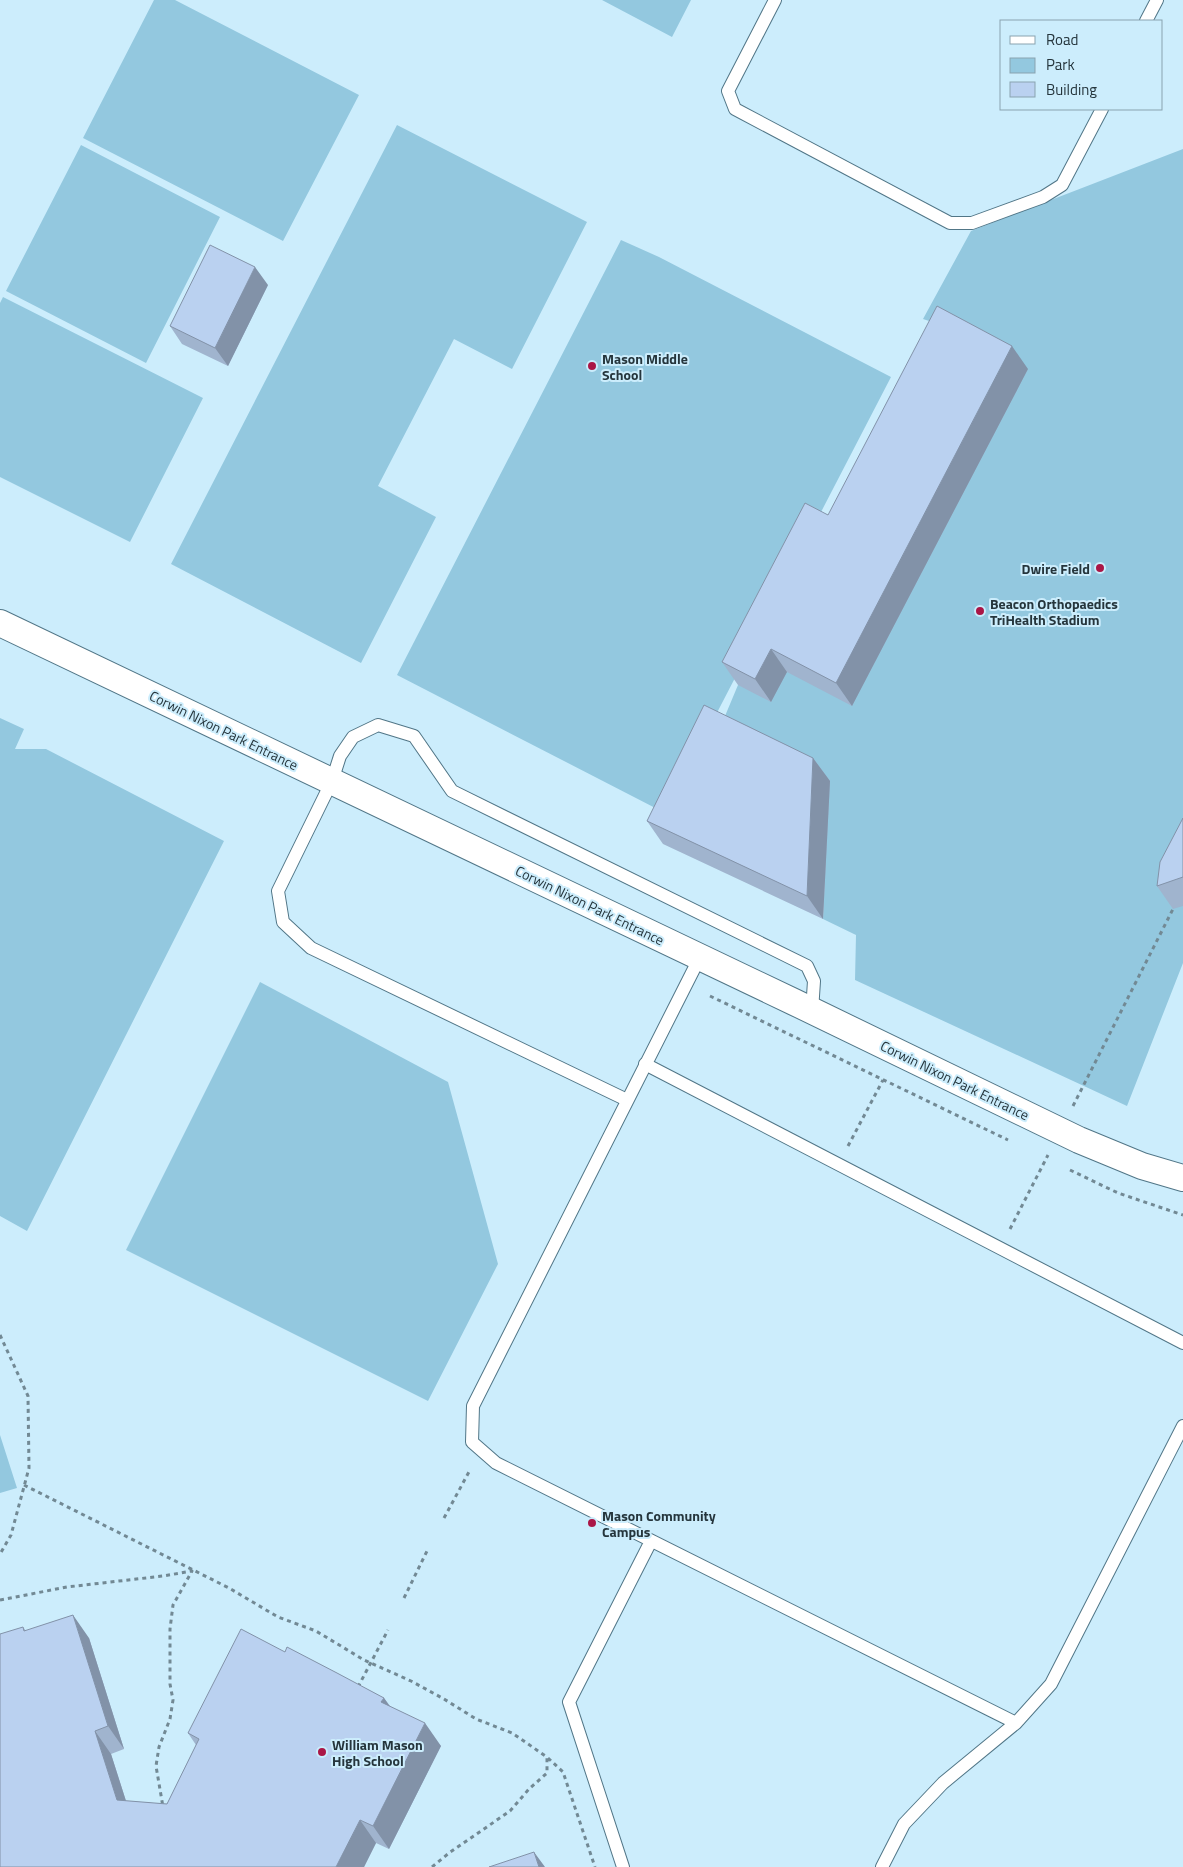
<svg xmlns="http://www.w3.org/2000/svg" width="1183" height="1867" viewBox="0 0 1183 1867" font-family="'Titillium Web',sans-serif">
	<rect width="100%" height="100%" fill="#ccedfc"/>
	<path fill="#93c8df" d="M154,0h21l184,95 -76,146 -200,-103z
		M602,0h89l-19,37z
		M397,125l190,97 -75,147 -58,-30 -76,147 58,31 -75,146 -190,-99z
		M81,145l139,72 -74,146 -140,-72z
		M1183,149v814l-56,143 -272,-126 1,-45 -33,-16 6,-138 -109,-53 18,-43 215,-356 -30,-10 48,-88z
		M621,240l38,17 232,120 -226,436 -268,-138z
		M3,297l200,101 -73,144 -130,-65v-174z
		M0,718l24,11 -9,20h31l178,92 -197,390 -27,-15z
		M260,982l188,100 50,182 -70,137 -302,-151z
		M0,1435l17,53 -17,5z"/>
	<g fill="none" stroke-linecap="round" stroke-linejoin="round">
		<defs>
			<path id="lane" d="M775,0l-47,91 7,18 215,114h22l71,-26 19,-12 40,-76
				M1146,21l11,-21
				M700,957l-227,449 -1,36 24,21 520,260
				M645,1064l538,279
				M627,1100l-316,-152 -28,-26 -5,-31 54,-110 8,-25 13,-19 25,-12 36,11 38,55 355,175 7,15 -2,30
				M623,1867l-54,-165 82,-161
				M882,1867l22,-43 39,-41 73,-60 35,-39 132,-258"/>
			<path id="street" d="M0,623l794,379 285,138 63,26 41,12"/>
		</defs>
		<use href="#lane" stroke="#517687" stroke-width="14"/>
		<use href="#street" stroke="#517687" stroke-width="28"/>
		<path stroke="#728994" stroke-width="3" stroke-dasharray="4 4" stroke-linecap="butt" d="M710,996l298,144
			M1073,1106l100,-197
			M848,1146l35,-66
			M1070,1170l48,23 65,22
			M1010,1229l38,-74
			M0,1335l28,61 1,72 -18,67 -11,19
			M24,1485l205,103 49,29 38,14 48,29 47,21 33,18 32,20 36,14 35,24v16l-18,16 -19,22 -61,42 -17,14
			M444,1518l26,-48
			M404,1598l23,-47
			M0,1600l67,-13 96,-11 29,-5 -19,34 -3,24v55l3,16 -3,19 -11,28 -3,19 7,41
			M358,1687l30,-57
			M548,1758l15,14 32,95"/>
		<use href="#lane" stroke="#fff" stroke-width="12"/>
		<use href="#street" stroke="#fff" stroke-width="26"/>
	</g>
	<path fill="#a0b4ce" d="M268,285l-40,81 -46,-22 -12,-18z
		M1028,369l-176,337 -65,-34 -16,30 -33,-17 -16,-23 106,-147z
		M813,758l17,23 -7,138 -160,-75 -16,-23z
		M1183,818v88l-10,3 -16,-23z
		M23,1627l3,4 63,7 35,111 -13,5 15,47 41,3 29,-59 -8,-12 97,-81 99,46 6,8 51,40 -52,103 -13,-6 -12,24h-364z"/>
	<path fill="#8292a8" d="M255,267l13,18 -40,81 -13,-18z
		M1012,346l16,23 -176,337 -16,-23z
		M771,649l16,23 -16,30 -16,-23z
		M813,758l17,23 -7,138 -16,-23z
		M73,1615l16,23 35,111 -16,-23z
		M384,1698l16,23 -19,-19z
		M425,1723l16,23 -52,103 -16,-23z
		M95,1731l16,23 22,69 -16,-23z
		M360,1820l16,23 -12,24h-28z
		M534,1852l11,15h-6z"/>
	<path fill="#bad1f0" stroke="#8292a8" d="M210,245l45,22 -40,81 -45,-22z
		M937,306l75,40 -176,337 -65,-34 -16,30 -33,-17 83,-159 23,12z
		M704,705l109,53 -6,138 -160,-75z
		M1183,818v59l-26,9 3,-24z
		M73,1615l35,111 -13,5 22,69 50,4 32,-65 -11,-6 53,-104 44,23 2,-5 50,26 47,25 -3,4 44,21 -52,103 -13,-6 -24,47h-336v-233l23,-7 1,4z
		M534,1852l5,15h-50z"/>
	<g fill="#aa1646" stroke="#ccedfc" stroke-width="2">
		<circle cx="592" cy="366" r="5"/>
		<circle cx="1100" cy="568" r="5"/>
		<circle cx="980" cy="611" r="5"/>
		<circle cx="592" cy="1523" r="5"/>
		<circle cx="322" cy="1752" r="5"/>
	</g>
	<g text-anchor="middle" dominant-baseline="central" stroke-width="4" stroke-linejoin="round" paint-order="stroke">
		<g font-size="14" font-weight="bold" fill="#25353c" stroke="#ccedfc" text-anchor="start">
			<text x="602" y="358">Mason Middle<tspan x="602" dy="16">School</tspan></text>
			<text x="1090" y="568" text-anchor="end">Dwire Field</text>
			<text x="990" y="603">Beacon Orthopaedics<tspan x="990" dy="16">TriHealth Stadium</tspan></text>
			<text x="602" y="1515">Mason Community<tspan x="602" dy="16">Campus</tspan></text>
			<text x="332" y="1744">William Mason<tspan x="332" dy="16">High School</tspan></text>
		</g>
		<g font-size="14" fill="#25353c" stroke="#ccedfc">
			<text transform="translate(224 730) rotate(26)">Corwin Nixon Park Entrance</text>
			<text transform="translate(590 905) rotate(26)">Corwin Nixon Park Entrance</text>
			<text transform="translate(955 1080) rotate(26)">Corwin Nixon Park Entrance</text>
		</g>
	</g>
	<rect x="1000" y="20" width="162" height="90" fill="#ccedfc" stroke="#89a3af"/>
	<rect x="1010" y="36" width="25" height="8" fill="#ffffff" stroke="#89a3af"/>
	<text x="1046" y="45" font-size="15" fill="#25353c">Road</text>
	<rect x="1010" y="58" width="25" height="15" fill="#93c8df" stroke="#89a3af"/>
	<text x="1046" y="70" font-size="15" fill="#25353c">Park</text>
	<rect x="1010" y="82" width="25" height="15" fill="#bad1f0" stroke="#89a3af"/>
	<text x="1046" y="95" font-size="15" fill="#25353c">Building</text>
</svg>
